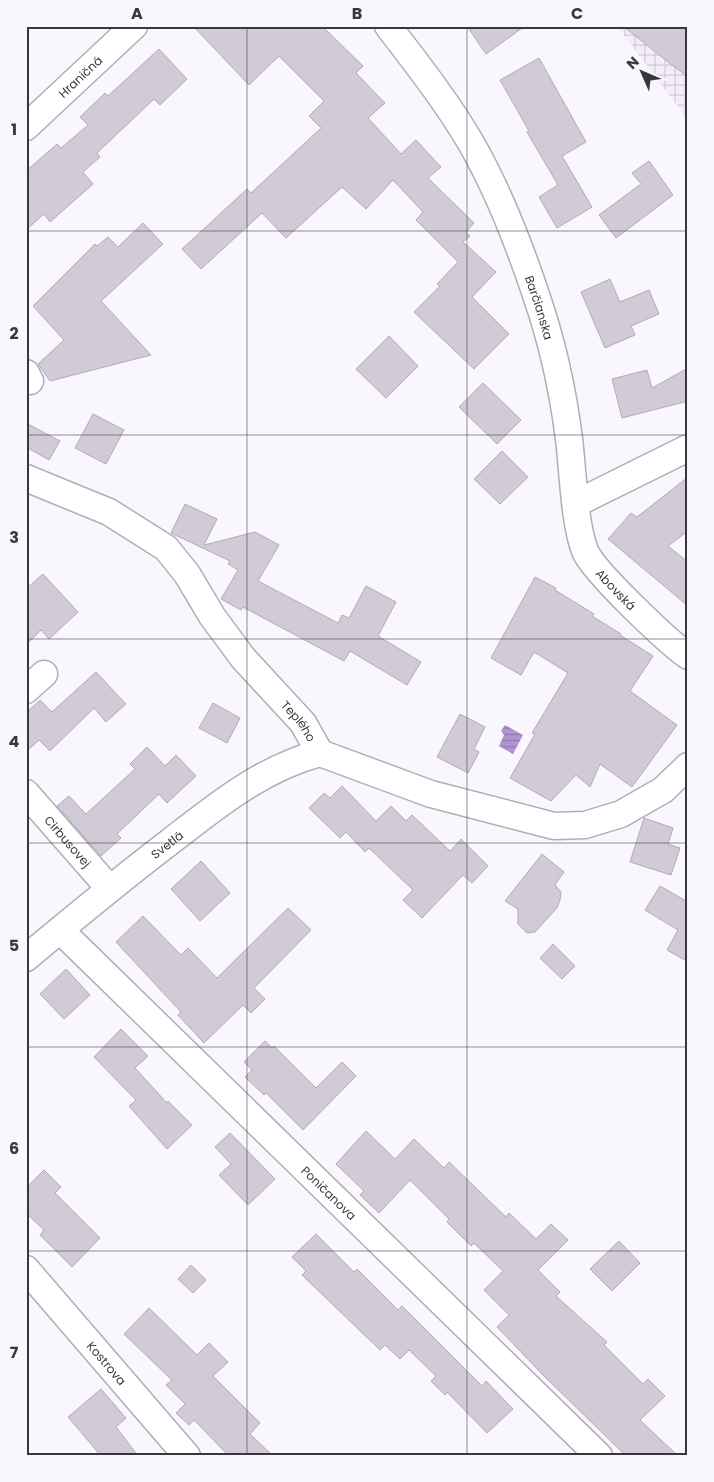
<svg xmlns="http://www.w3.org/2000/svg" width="714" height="1482" viewBox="0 0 714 1482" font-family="Poppins,sans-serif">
	<defs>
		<pattern id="industrial-grid" width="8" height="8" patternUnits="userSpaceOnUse" patternTransform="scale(1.25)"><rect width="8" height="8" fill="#f3ecfc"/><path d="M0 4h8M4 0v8" fill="none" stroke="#d1cbd9"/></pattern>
		<pattern id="water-rules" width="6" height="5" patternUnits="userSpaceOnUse" patternTransform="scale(1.25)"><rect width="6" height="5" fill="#b094cf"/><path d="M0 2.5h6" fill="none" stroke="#907aa9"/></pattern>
	</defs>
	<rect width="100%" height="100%" fill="#faf6fe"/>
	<path fill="url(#industrial-grid)" d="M617,26h71v94z"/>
	<path fill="url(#water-rules)" d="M505,725l18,10 -10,19 -14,-8 5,-11 -3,-4z"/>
	<path fill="#d0cbd7" stroke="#b1abb8" d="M193,26h129l41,40 -7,7 29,30 -17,15 33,36 15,-14 25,27 -13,11 46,45 -8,9 4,4 -7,6 33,30 -24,25 37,37 -35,35 -60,-57 26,-26 -3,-2 21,-22 -42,-42 7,-8 -30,-32 -27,29 -24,-22 -56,51 -24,-25 -61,56 -19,-20 65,-60 4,4 70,-65 -12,-12 15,-15 -45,-45 -30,29z
		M467,26h58l-39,28z
		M623,26h65v51l-20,-15z
		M159,49l28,30 -27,26 -6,-6 -57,54 3,4 -17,15 10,12 -43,38 -6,-8 -18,16v-59l31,-27 4,4 27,-23 -8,-8 25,-24 3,3z
		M539,58l47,84 -24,14 30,51 -35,21 -18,-31 19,-12 -31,-53 2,-1 -29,-51z
		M649,161l24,34 -57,43 -17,-23 42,-31 -9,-11z
		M143,223l20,21 -62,57 50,54 -101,26 -12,-17 26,-24 -31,-34 62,-62 2,2 11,-9 10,10z
		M610,279l10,23 29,-12 10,24 -28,12 4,9 -30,13 -24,-56z
		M389,336l29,30 -32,32 -30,-29z
		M688,368v33l-66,17 -10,-39 35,-9 5,18z
		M483,383l38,37 -24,24 -38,-37z
		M93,414l31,16 -18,34 -31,-16z
		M26,423l34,18 -11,19 -23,-13z
		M502,451l26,26 -28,27 -26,-25z
		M688,477v54l-20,15 20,16v44l-80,-67 23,-26 6,4z
		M185,504l32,15 -13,26 51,-13 24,13 -21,36 80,42 4,-8 7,3 17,-32 30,16 -18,34 43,26 -14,23 -57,-34 -6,10 -101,-54 -2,3 -20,-11 17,-29 -10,-6 2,-3 -59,-28z
		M43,574l35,38 -29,27 -8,-9 -15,15v-56z
		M535,577l21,11 -1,2 39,24 -2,2 29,18 -1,1 33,21 -23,35 47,34 -45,62 -32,-23 -10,23 -14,-12 -25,26 -41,-23 25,-44 -3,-1 36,-60 -34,-21 -13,23 -30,-17z
		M96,672l30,32 -20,18 -12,-14 -44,43 -11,-11 -13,12v-39l14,-13 12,12z
		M213,703l27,15 -13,25 -28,-15z
		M460,714l25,13 -11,22 5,3 -11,21 -31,-16z
		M147,747l18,19 11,-11 20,21 -29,27 -8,-9 -42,40 4,4 -20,18 -44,-50 12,-10 17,18 49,-45 -5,-5z
		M342,786l34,35 15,-15 15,15 6,-6 38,36 11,-12 27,27 -16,17 -9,-8 -41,43 -19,-18 10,-10 -44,-42 -4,4 -19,-20 -6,6 -31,-30 15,-15 6,5z
		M644,818l29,10 -5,16 12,4 -9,27 -41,-13z
		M542,854l22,18 -9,13 6,7 -1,8 -3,8 -22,24 -8,1 -9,-9v-15l-13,-8z
		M201,861l29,32 -30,28 -29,-32z
		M660,886l28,16v60l-21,-12 11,-20 -33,-20z
		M288,908l23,22 -57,58 11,11 -14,14 -8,-8 -39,38 -26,-28 3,-3 -65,-70 27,-26 38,39 7,-7 29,30z
		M553,944l22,22 -13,13 -22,-21z
		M66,969l24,26 -26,24 -24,-25z
		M121,1029l27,27 -13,12 32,35 1,-2 24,24 -25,24 -38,-43 7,-6 -42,-43z
		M265,1041l7,7 2,-2 42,42 26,-26 14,14 -53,54 -37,-37 -2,2 -19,-18 7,-7 -8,-8z
		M366,1131l29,28 19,-20 30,29 5,-6 57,55 3,-4 27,26 15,-15 17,16 -30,30 22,22 -4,4 51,46 -3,3 39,39 5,-5 17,17 -25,24 38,36h-52l-83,-81 -46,-48 12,-12 -25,-25 19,-19 -29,-28 -3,3 -24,-24 2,-3 -39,-39 -31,33 -19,-18 4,-4 -28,-27z
		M230,1133l45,46 -27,26 -29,-30 12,-11 -16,-17z
		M44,1170l17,17 -6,6 45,45 -28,29 -32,-32 4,-5 -18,-17v-25z
		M316,1234l38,38 3,-3 41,41 4,-4 80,80 4,-5 27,28 -26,24 -40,-41 -2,3 -14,-14 5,-5 -27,-26 -9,9 -15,-14 -5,5 -78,-75 4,-4 -14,-14z
		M619,1241l21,22 -28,28 -22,-22z
		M191,1265l15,15 -13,13 -15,-14z
		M149,1308l48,47 12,-12 19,19 -15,14 47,47 -10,11 23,22h-44l-35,-36 -5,5 -13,-12 9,-9 -19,-19 6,-5 -48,-46z
		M101,1389l25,29 -10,9 22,29h-37l-33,-39z"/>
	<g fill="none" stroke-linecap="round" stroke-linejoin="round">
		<defs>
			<g id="minor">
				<path id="s1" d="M388,26c29,38 59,76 83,117 27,47 48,101 65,152 16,46 27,96 33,144 4,32 5,83 16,112 9,21 82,90 103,105"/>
				<path id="s2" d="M26,127l108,-101"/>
				<path d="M26,373l4,8"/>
				<path id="s3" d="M26,478l83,34 57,36 21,26 25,42 31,42 60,65 17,30 111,41 123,32 31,-1 36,-11 42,-24 25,-24"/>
				<path d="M577,503l111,-55"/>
				<path d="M26,690l18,-16"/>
				<path id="s4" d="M26,793l83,95"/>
				<path id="s5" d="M60,930l539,526"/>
				<path id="s6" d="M26,958c48,-40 95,-79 145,-117 46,-36 92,-73 149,-88"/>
				<path id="s7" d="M26,1269l161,187"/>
			</g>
		</defs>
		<use href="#minor" stroke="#b2acb8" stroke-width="29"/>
		<use href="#minor" stroke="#fff" stroke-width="26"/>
	</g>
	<path fill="none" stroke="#39373c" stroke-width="1" stroke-opacity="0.55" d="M247,26v1430M467,26v1430M26,231h662M26,435h662M26,639h662M26,843h662M26,1047h662M26,1251h662"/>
	<g text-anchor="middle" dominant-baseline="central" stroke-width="4.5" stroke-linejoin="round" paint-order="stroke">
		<g font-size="12" fill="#39373c" stroke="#faf6fe">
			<text stroke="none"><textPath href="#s2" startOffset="74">Hraničná</textPath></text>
			<text stroke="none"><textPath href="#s1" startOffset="322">Barčianska</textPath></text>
			<text stroke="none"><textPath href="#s1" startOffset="620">Abovská</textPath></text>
			<text stroke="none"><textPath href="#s3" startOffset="376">Teplého</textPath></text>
			<text stroke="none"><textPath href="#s4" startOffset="64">Cirbusovej</textPath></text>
			<text stroke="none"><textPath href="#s6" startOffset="181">Svetlá</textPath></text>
			<text stroke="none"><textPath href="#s5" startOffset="376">Poničanova</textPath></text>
			<text stroke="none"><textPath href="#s7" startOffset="124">Kostrova</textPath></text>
		</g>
	</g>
	<rect width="714" height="1482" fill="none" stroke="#faf6fe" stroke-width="55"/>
	<g transform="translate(642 72) rotate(315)" stroke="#faf6fe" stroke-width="4" paint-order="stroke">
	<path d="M0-4L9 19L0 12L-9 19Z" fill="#39373c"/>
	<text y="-8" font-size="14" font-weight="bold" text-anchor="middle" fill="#39373c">N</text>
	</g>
	<rect x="28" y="28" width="658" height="1426" fill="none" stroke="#39373c" stroke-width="2"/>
	<g font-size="16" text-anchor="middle" font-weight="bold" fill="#39373c">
		<text x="137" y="19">A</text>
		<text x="357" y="19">B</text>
		<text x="577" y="19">C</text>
		<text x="14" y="135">1</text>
		<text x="14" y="339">2</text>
		<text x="14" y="543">3</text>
		<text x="14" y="747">4</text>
		<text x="14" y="951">5</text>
		<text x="14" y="1154">6</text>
		<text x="14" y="1358">7</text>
	</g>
</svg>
